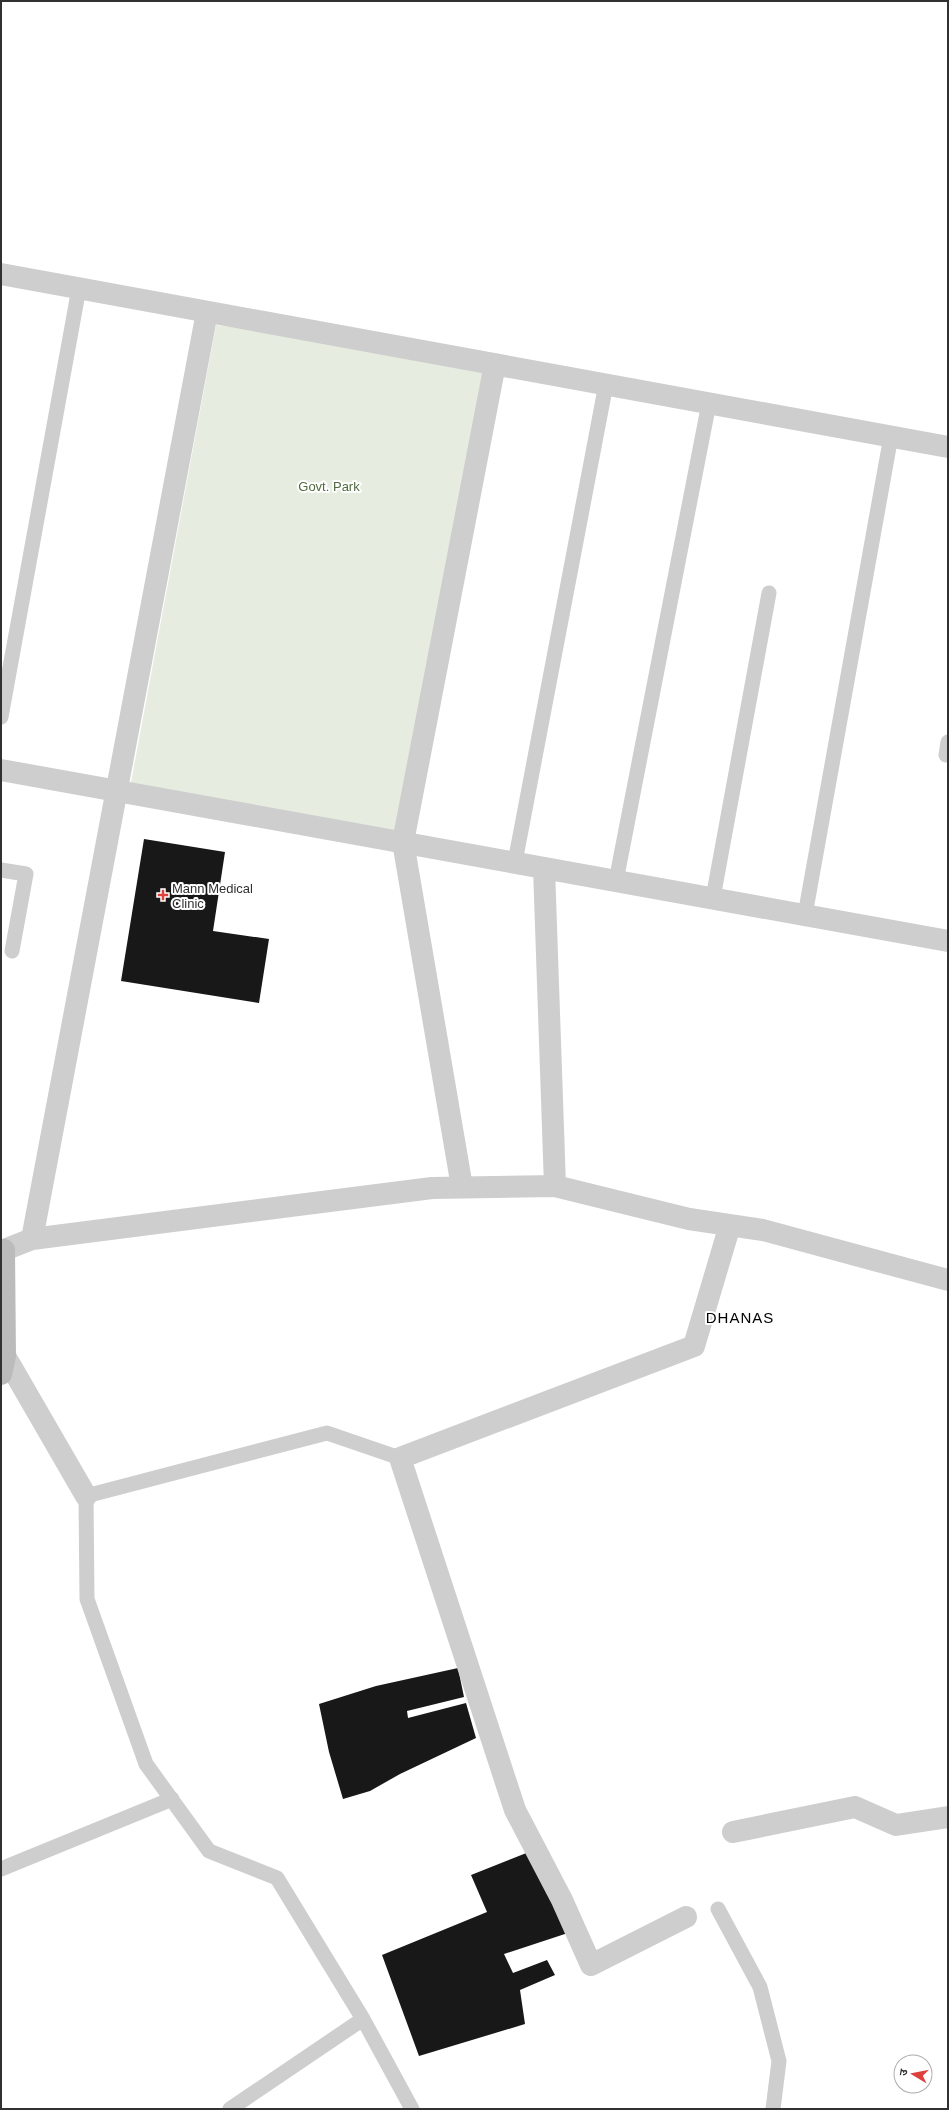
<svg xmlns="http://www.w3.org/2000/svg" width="949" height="2110" viewBox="0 0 949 2110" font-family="Arial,'Noto Sans Devanagari',sans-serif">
	<rect width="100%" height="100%" fill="#fff"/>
	<path fill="#e6ede0" d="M216,325l279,39 -92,478 -274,-49z"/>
	<path fill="#181818" d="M144,839l81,13 -12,79 56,8 -10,64 -138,-22z
		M458,1668l6,29 -57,14 1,7 58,-15 10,35 -76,36 -30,17 -27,8 -14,-47 -10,-48 57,-18z
		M534,1850l40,81 -70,23 9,19 34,-13 8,15 -35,15 5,34 -106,32 -37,-101 105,-43 -16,-37z"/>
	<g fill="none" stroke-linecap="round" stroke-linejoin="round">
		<path stroke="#cecece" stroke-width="15" d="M1,717l78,-429
			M946,755l2,-13
			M515,862l91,-478
			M1,870l25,4 -14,77
			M616,881l93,-478
			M713,898l56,-305
			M805,915l86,-479
			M400,1458l-73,-25 -241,63 1,103 59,165 63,87 68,27 86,141 49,90
			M1,1869l171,-70
			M718,1909l42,78 19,74 -6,48
			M230,2109l133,-90"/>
		<path stroke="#cecece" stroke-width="22" d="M1,274l947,173
			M1,770l947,171
			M544,868l11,318
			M462,1187l-59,-345 92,-478
			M32,1239l175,-927
			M4,1250l28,-11 400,-51 123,-2 134,33 74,11 185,50
			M5,1356l81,140
			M733,1832l122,-25 41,18 52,-8
			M686,1917l-95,48 -29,-65 -47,-90 -115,-352 294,-112 36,-121"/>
		<path stroke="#bbb" stroke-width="22" d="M1,1374l4,-18 -1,-106"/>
	</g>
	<path fill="#de403d" stroke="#fff" stroke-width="1.5" d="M161 889h4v4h4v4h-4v4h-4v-4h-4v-4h4z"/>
	<g text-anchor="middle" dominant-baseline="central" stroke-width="4" stroke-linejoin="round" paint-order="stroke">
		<g font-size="13" fill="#506b3f" stroke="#fff">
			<text x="329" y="486">Govt. Park</text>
		</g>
		<g font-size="13" fill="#313131" stroke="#fff" text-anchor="start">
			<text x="172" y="888">Mann Medical<tspan x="172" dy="15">Clinic</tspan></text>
		</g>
		<g font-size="15" letter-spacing="1" fill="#000" stroke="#fff">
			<text x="740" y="1317">DHANAS</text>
		</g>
	</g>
	<rect width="949" height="2110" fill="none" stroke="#313131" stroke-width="4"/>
	<g transform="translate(913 2074) rotate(280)"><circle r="19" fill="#ffffff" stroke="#adadad"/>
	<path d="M0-3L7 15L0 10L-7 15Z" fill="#de403d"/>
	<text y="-6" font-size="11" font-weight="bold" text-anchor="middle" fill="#313131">उ</text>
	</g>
</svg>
